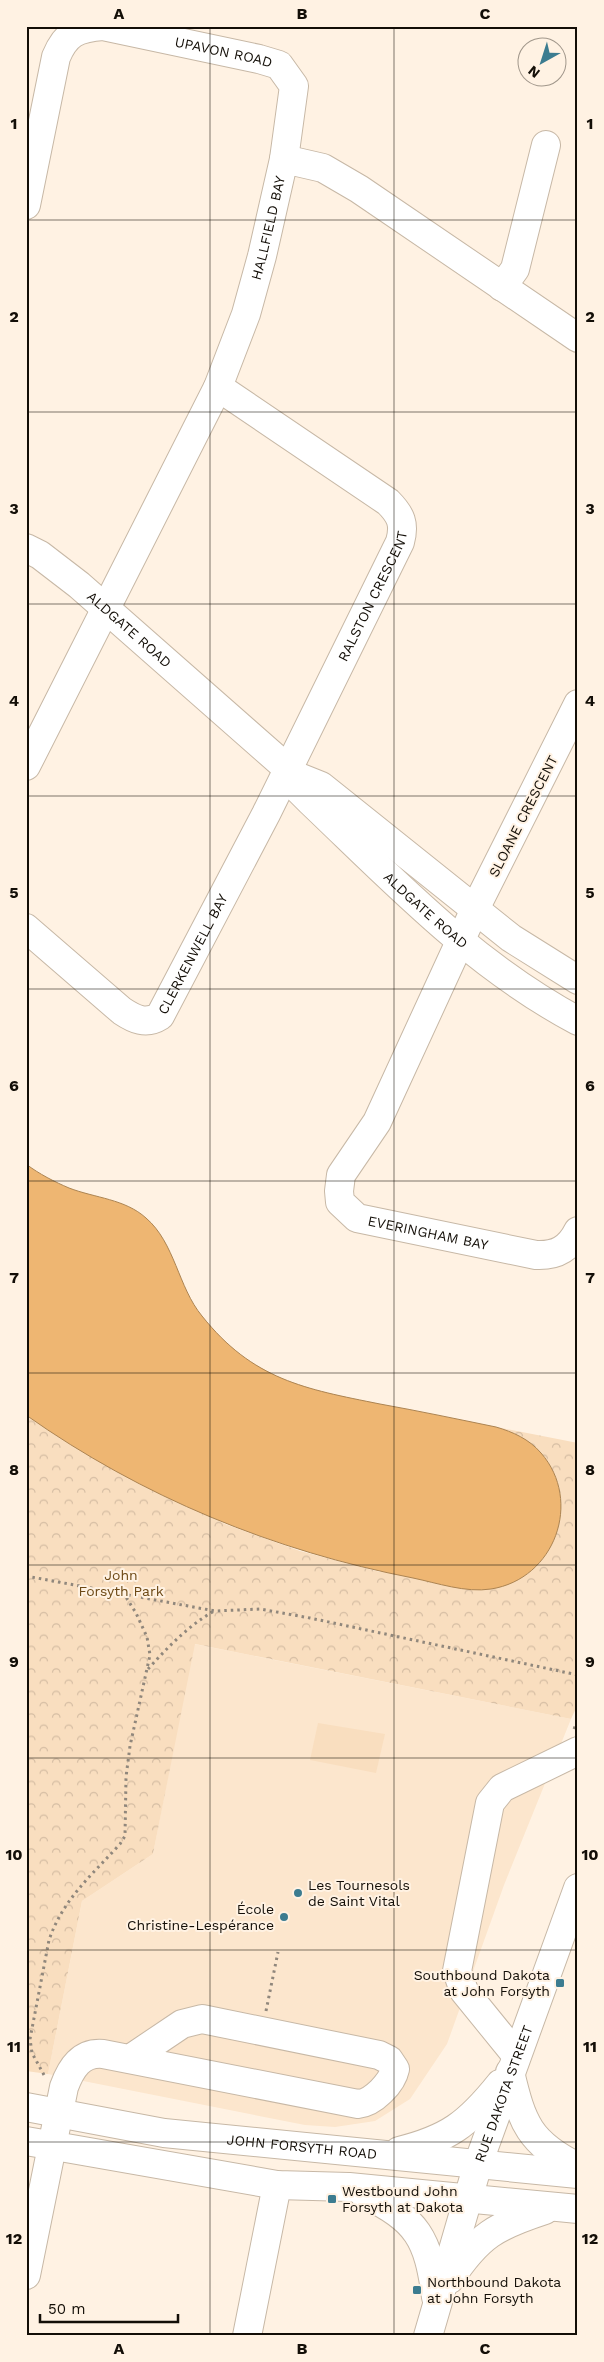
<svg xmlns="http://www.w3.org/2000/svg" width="604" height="2362" viewBox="0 0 604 2362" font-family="'Work Sans',sans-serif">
	<defs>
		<pattern id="park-crowns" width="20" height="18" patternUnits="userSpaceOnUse" patternTransform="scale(1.25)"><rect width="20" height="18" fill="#f9debf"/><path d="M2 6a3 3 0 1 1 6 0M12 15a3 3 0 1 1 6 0" fill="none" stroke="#d5bda3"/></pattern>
	</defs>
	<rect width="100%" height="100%" fill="#fff2e3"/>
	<path fill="#fce6cd" d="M194,1644l377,75 -67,166 -57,159 -37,55 -35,22 -40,6 -30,-2 -257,-51 34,-173 71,-47z"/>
	<path fill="#f9debf" d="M318,1723l67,11 -9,39 -66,-13z"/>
	<path fill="url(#park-crowns)" d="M26,1415l28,19 171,90 75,27 80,21 175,-97c-16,-26 -29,-39 -59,-48l82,16v261l-7,15 -376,-75 -42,210 -71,47 -34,173 -22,-3z"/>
	<path fill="#eeb672" stroke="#ac8452" d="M26,1164c13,10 29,18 43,24 26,10 56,11 77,30 29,25 32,69 56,98 51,64 103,73 178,88 39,7 77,15 116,23 17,5 33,12 45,26 42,48 14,126 -50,136 -25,4 -54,-6 -78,-11 -139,-27 -271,-81 -387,-163z"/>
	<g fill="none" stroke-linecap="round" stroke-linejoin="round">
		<defs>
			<g id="minor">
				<path id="s1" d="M26,205l30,-148c10,-24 21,-29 47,-31l156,33 20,6 15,21 -10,73"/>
				<path d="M502,287l13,-18 31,-124"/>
				<path id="s2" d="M26,548l14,7 39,30 217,191 25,10 190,152 67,42"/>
				<path id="s3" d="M578,704l-103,205 -98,213 -36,53 -2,16 1,11 17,16 179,37c20,1 33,-6 42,-24"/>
				<path id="s4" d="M26,766l192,-379 28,-73 16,-58 22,-97 39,9 36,21 219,149"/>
				<path id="s5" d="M296,776l3,14 11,11c85,81 163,164 268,220"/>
				<path id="s6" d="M26,928l96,83c12,8 24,14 38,5l106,-202 134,-272c5,-18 1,-27 -12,-40l-170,-115"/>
				<path d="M516,2055l-52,-64 -7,-20 33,-168 12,-15 76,-37"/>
				<path d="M510,2072c12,51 19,71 68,95"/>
				<path id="s7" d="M26,2107l138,26 414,41"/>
				<path d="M26,2141l251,44 72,2 229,22"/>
				<path d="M399,2151c49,-12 69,-27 101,-67"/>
				<path d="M364,2194c54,26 64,44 72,103"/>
				<path d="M26,2275l38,-188c7,-19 17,-35 39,-33l255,50c15,-1 34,-21 37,-35l-6,-9 -10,-5 -177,-36 -20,5 -52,35"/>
				<path d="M450,2279c29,-44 46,-53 95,-69"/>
				<path d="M247,2336l30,-151"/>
				<path id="s8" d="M428,2336l50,-172 100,-276"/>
			</g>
		</defs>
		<use href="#minor" stroke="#c7b8a6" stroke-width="30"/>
		<path stroke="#90877c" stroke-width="3" stroke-dasharray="2.5 4" stroke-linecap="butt" d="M26,1576l189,35 45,-2 50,9 268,57
			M148,1669c20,-22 40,-43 66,-58
			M574,1729l4,-9
			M266,2011l12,-59
			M44,2075l-12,-22 -2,-14 19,-99c14,-41 43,-65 71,-96l5,-8 1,-59 4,-31 20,-91 -3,-18 -11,-24 -12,-19"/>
		<use href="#minor" stroke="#fff" stroke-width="28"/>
	</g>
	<path fill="none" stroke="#130e07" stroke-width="1" stroke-opacity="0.55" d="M210,26v2310M394,26v2310M26,220h552M26,412h552M26,604h552M26,796h552M26,989h552M26,1181h552M26,1373h552M26,1565h552M26,1758h552M26,1950h552M26,2142h552"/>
	<g fill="#3c7c90" stroke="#fff2e3" stroke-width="2">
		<circle cx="298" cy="1893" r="5"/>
		<circle cx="284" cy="1917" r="5"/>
		<rect x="555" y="1978" width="10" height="10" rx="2.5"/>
		<rect x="327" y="2194" width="10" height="10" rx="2.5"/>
		<rect x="412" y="2285" width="10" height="10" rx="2.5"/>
	</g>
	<g text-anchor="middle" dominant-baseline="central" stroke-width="4" stroke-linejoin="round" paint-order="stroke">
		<g font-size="14" fill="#130e07" stroke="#fff2e3">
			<text stroke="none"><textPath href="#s1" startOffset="335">UPAVON ROAD</textPath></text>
			<text stroke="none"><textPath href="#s4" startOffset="592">HALLFIELD BAY</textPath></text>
			<text stroke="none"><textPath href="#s6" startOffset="639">RALSTON CRESCENT</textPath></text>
			<text stroke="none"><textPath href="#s2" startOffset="132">ALDGATE ROAD</textPath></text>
			<text transform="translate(523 816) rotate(-63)">SLOANE CRESCENT</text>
			<text stroke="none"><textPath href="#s5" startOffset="189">ALDGATE ROAD</textPath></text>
			<text stroke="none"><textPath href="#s6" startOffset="238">CLERKENWELL BAY</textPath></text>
			<text stroke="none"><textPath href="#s3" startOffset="651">EVERINGHAM BAY</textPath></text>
			<text stroke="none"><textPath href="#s8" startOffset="254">RUE DAKOTA STREET</textPath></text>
			<text stroke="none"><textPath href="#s7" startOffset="279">JOHN FORSYTH ROAD</textPath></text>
		</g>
		<g font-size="14" fill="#6d4915" stroke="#fff2e3">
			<text x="121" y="1575">John<tspan x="121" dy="16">Forsyth Park</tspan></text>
		</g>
		<g font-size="14" fill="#130e07" stroke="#fff2e3" text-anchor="start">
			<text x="308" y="1885">Les Tournesols<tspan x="308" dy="16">de Saint Vital</tspan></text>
			<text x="274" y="1909" text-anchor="end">École<tspan x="274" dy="16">Christine-Lespérance</tspan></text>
			<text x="550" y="1975" text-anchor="end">Southbound Dakota<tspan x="550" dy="16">at John Forsyth</tspan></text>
			<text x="342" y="2191">Westbound John<tspan x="342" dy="16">Forsyth at Dakota</tspan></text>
			<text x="427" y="2282">Northbound Dakota<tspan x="427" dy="16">at John Forsyth</tspan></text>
		</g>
	</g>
	<rect width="604" height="2362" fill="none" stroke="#fff2e3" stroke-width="55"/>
	<g transform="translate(542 62) rotate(219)"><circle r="24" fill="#fff2e3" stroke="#a1978b"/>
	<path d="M0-4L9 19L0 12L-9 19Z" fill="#3c7c90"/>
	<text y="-8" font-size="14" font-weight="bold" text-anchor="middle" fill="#130e07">N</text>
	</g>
	<path d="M40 2314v8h138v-8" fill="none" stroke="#130e07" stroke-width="2.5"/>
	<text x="48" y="2314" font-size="15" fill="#130e07" stroke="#fff2e3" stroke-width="4" paint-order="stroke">50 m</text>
	<rect x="28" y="28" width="548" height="2306" fill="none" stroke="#130e07" stroke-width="2"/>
	<g font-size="16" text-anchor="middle" font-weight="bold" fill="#130e07">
		<text x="119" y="19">A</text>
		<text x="302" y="19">B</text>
		<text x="485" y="19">C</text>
		<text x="14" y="129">1</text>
		<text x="590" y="129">1</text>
		<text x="14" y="322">2</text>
		<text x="590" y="322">2</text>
		<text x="14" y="514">3</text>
		<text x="590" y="514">3</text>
		<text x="14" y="706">4</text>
		<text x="590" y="706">4</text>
		<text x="14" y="898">5</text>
		<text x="590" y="898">5</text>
		<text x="14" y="1091">6</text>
		<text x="590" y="1091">6</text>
		<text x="14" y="1283">7</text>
		<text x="590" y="1283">7</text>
		<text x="14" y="1475">8</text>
		<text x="590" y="1475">8</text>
		<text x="14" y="1667">9</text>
		<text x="590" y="1667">9</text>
		<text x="14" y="1860">10</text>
		<text x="590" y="1860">10</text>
		<text x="14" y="2052">11</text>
		<text x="590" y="2052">11</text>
		<text x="14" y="2244">12</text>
		<text x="590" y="2244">12</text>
		<text x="119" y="2354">A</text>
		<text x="302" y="2354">B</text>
		<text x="485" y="2354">C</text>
	</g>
</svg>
